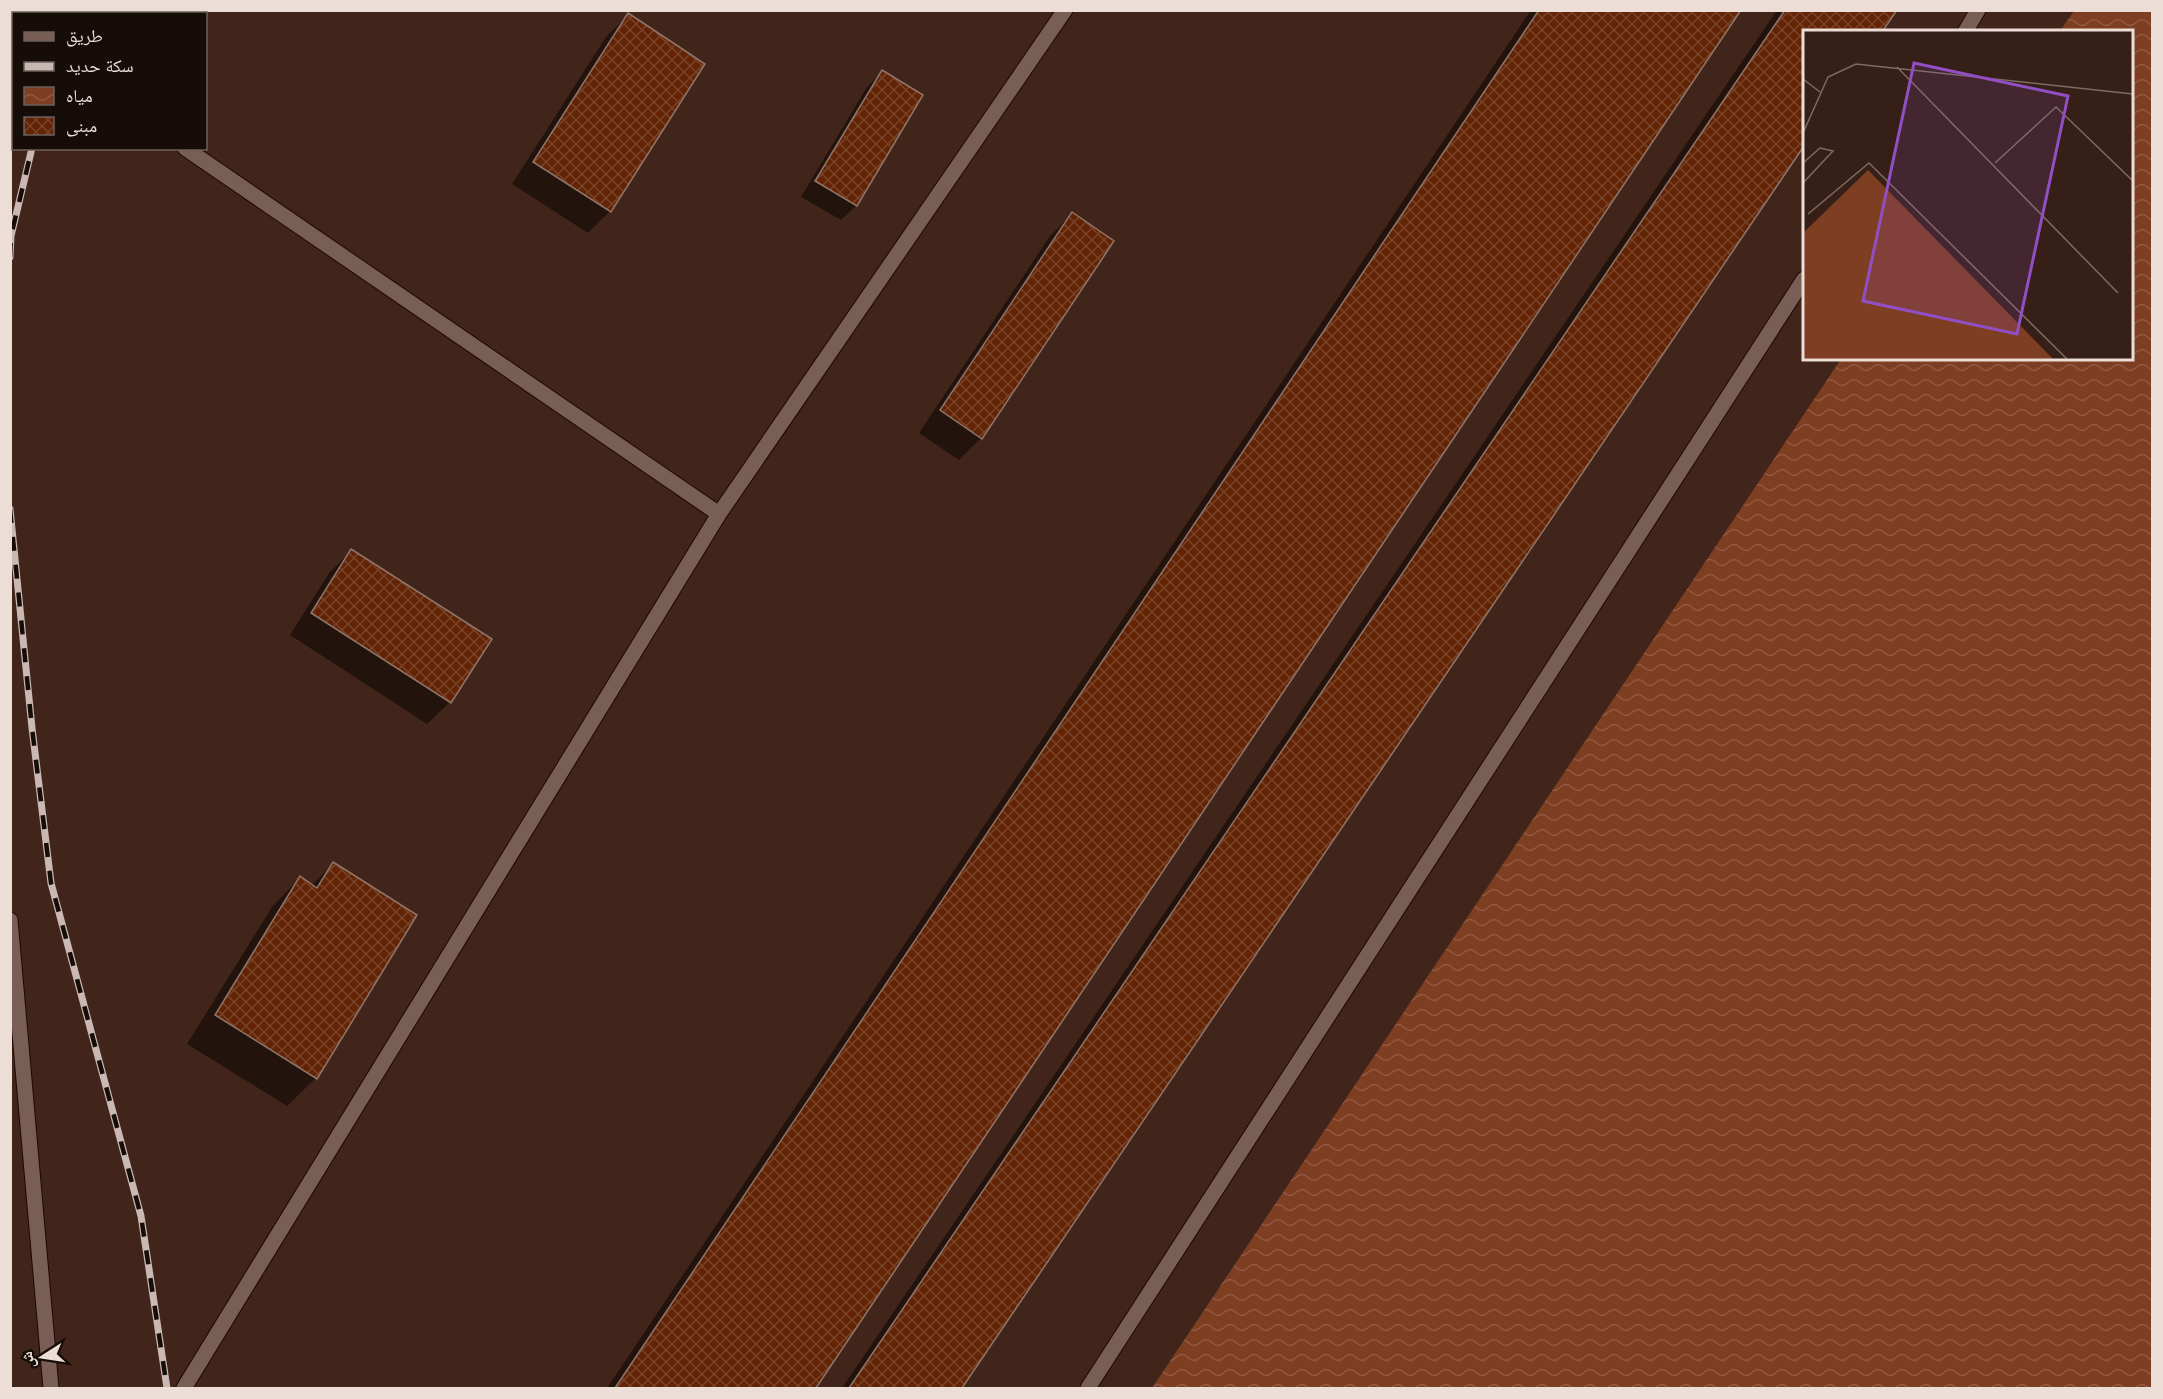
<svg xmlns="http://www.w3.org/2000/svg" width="2163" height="1399" viewBox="0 0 2163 1399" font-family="Mulish,'Noto Naskh Arabic',sans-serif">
	<defs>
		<pattern id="water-waves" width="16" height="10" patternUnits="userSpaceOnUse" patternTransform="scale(1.5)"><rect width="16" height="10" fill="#7e3e22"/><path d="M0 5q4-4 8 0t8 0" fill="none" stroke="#905941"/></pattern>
		<pattern id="building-cross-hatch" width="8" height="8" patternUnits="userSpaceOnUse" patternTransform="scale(1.5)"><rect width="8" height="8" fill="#622405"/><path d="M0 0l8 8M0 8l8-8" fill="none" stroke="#794329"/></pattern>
	</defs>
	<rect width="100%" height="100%" fill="#351f16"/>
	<path fill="#42251a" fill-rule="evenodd" d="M10,11h2064l-14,20 -256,1v326l37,1 -689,1029h-1141zM14,14h192v134h-192z"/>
	<path fill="url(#water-waves)" d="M2074,11h78v1377h-1000l689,-1029 291,-1v-326l-72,-1z"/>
	<path fill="#0007" d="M1531,10h208l-924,1378h-208z
		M1777,10h118l-91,22v111l-844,1245h-118z
		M628,15l-18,196 -22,22 -76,-49 94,-147z
		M882,72l39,24 -65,110 -15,14 -40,-23 66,-110z
		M1072,214l-91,224 -22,22 -40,-27 131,-197z
		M351,551l99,151 -23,22 -137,-89 39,-62z
		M333,864l-17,214 -29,28 -100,-62 85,-137 28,-29 11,8z"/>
	<path fill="url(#building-cross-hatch)" stroke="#90756a" stroke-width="1.5" d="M1539,10h202l-925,1378h-201z
		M1785,10h112l-15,22h-78v114l-842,1242h-113z
		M628,13l77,51 -94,148 -78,-50z
		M882,70l41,25 -66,111 -42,-25z
		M1072,212l42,29 -132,198 -42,-29z
		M351,549l141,90 -41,64 -140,-90z
		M333,862l84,53 -100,164 -102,-64 85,-139 17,12z"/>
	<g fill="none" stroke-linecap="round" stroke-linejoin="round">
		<defs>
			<path id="minor" d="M154,14l1,-4
				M1965,32l13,-22
				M185,148l534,366
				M10,920l41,468
				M184,1388l535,-874 346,-504
				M1088,1388l716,-1109"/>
		</defs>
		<use href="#minor" stroke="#1c0803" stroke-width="17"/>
		<use href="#minor" stroke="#785e54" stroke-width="15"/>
		<defs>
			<path id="rail" d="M79,14l1,-4
				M10,257l1,-21 21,-88
				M10,509l22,219 19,155 90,333 26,172"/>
		</defs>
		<use href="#rail" stroke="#c9b9b2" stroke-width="7"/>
		<use href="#rail" stroke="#160c08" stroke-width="4.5" stroke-dasharray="14" stroke-linecap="butt"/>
	</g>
	<g transform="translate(1803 30)">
		<rect width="330" height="330" fill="#351f16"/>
		<path d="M65,140l185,189h-250v-126z" fill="#7e3e22"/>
		<path fill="none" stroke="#7e3e22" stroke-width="3" d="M0,325l35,4"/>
		<path fill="none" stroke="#7e6b63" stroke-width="1.5" d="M94,37l221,226M0,49l17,13M0,103l25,-56 28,-13 277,30M0,133l17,-15 13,3 -30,32M192,133l61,-56 77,74M5,184l61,-51 198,196"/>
		<path fill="#924fc4" fill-opacity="0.15" stroke="#924fc4" stroke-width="3" d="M111,33l154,33 -51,238 -154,-33z"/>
		<rect width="330" height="330" fill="none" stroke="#ecddd7" stroke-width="3"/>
	</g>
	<rect width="2163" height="1399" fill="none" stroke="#ecddd7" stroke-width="24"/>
	<rect x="12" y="12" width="195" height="138" fill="#160c08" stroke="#6c605b" stroke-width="1.5"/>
	<rect x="24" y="32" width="30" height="9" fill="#785e54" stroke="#6c605b" stroke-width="1.5"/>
	<text x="66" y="42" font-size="18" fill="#ecddd7">طريق</text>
	<rect x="24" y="62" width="30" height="9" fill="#c9b9b2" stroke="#6c605b" stroke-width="1.5"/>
	<text x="66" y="72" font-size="18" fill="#ecddd7">سكة حديد</text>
	<rect x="24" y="87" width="30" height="18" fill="url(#water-waves)" stroke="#6c605b" stroke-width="1.5"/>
	<text x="66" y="102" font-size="18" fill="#ecddd7">مياه</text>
	<rect x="24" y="117" width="30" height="18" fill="url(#building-cross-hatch)" stroke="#6c605b" stroke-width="1.5"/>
	<text x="66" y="132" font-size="18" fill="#ecddd7">مبنى</text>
	<g transform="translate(42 1357) rotate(258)" stroke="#160c08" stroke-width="4.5" paint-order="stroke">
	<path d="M0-4.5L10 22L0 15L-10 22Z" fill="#ecddd7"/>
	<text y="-9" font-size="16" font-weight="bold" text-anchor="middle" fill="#ecddd7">ش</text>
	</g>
</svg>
